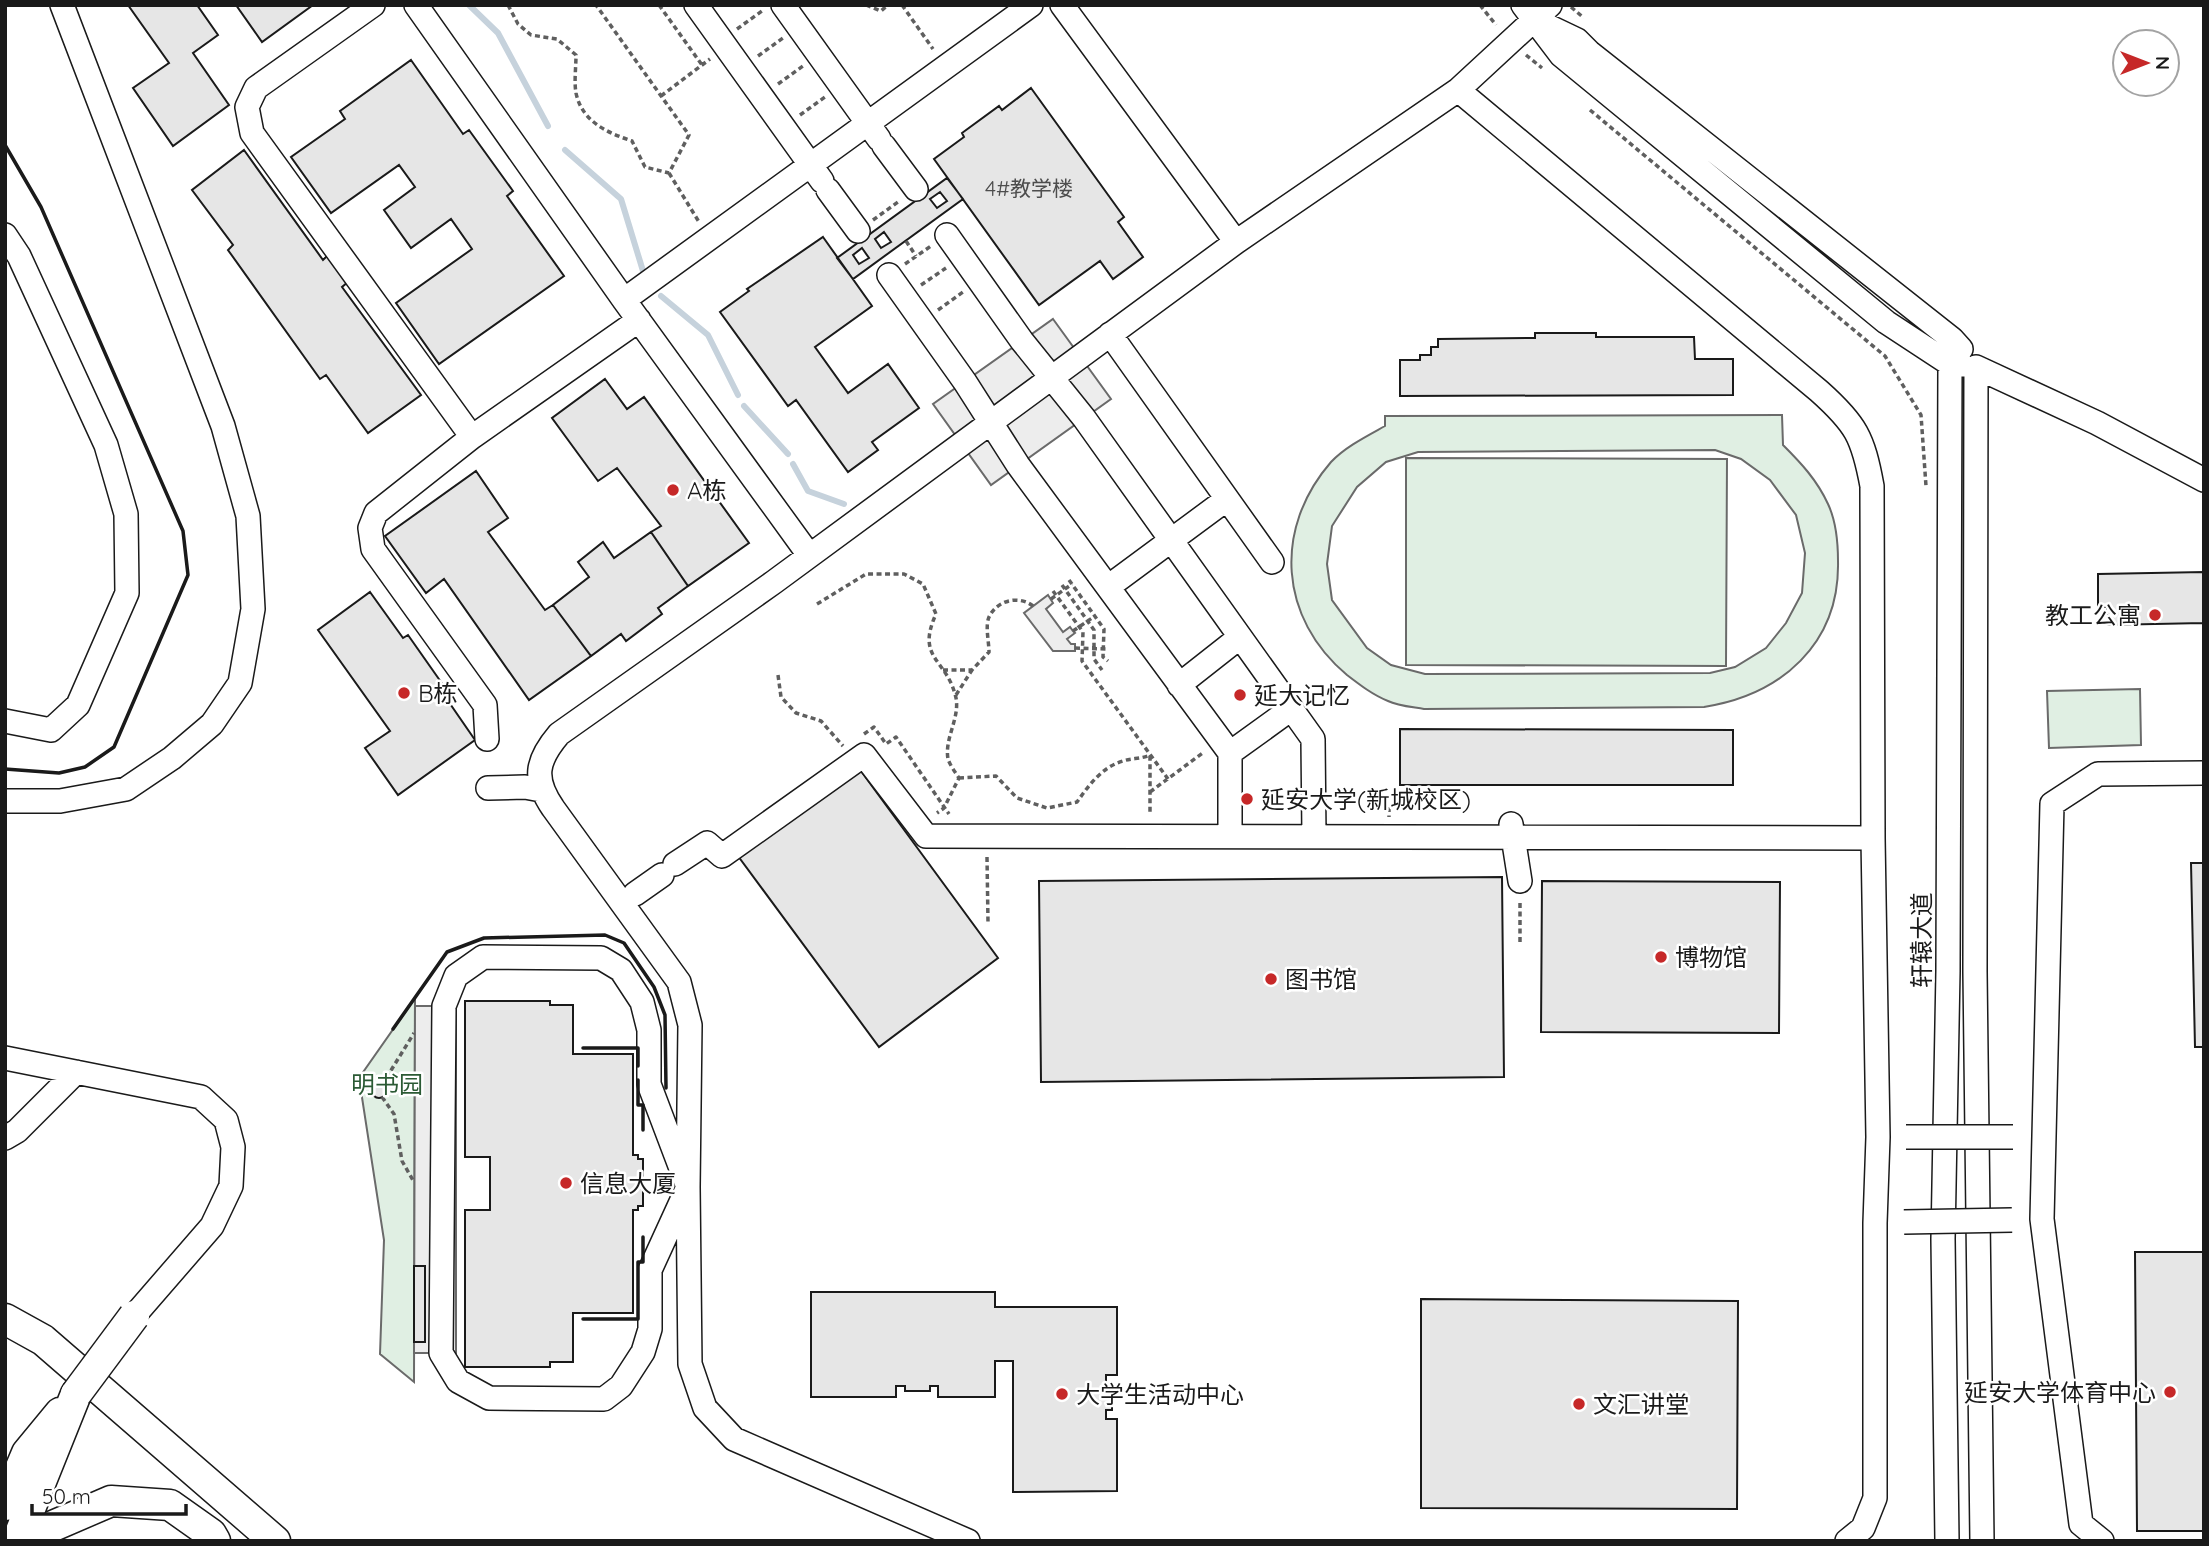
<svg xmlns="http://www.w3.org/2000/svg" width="2209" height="1546" viewBox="0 0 2209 1546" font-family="Quicksand,'Noto Sans SC',sans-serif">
	<rect width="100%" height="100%" fill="#fff"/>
	<path fill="#e0efe3" stroke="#6a6a6a" stroke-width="2" fill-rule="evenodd" d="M1782,415l1,30c18,18 34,35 45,59 8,17 10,38 10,57 2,83 -57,134 -134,146l-280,2c-11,-2 -26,-3 -36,-8 -15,-6 -28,-16 -41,-26 -68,-57 -74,-146 -16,-213 14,-15 36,-26 54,-36v-10zM1715,450l26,9 29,21 26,35 9,38 -3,40 -16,30 -20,25 -31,19 -25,6 -285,1 -34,-9 -24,-17 -35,-48 -5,-36 5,-38 25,-39 29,-25 32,-10z
		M1406,458l321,1 -1,207 -320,-1z
		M2140,689l1,56 -92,3 -2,-57z
		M415,998l-1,384 -34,-28 4,-114 -25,-162z"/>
	<path fill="#ededed" stroke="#6a6a6a" stroke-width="2" d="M1053,319l58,80 -120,86 -58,-81z
		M1048,595l5,8 -7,6 17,23 7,-5 3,4 2,2 -8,6 4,5h4v7h-22l-29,-38z
		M415,1006h41v347h-42z"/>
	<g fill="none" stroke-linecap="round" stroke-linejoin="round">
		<path stroke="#c6d2dc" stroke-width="6" d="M469,5l29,28 50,93
			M565,150l56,49 22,72
			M661,296l47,39 30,60
			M744,406l44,48
			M793,464l15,27 36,13"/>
	</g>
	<path fill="#e6e6e6" stroke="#1a1a1a" stroke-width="2" fill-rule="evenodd" d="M128,5h69l21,30 -25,18 36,52 -56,41 -40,-58 36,-25z
		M236,5h77l-51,37z
		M411,60l52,74 6,-4 44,61 -6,5 57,80 -125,88 -43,-61 76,-54 -21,-30 -40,29 -27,-38 31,-23 -16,-22 -68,48 -40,-56 54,-38 -5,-8z
		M1031,88l93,129 -6,5 25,35 -30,22 -13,-18 -61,44 -105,-146 30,-22 -2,-4 37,-27 3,4z
		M244,150l79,110 5,-5 20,27 -6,5 79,108 -53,38 -42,-58 -6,4 -92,-129 5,-5 -41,-55z
		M947,178l16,21 -110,80 -16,-21zM940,192l7,9 -10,7 -7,-9zM884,232l7,10 -10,6 -6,-9zM862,248l7,10 -10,6 -6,-9z
		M823,237l49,69 -57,41 33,46 40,-29 31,44 -47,34 6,8 -30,22 -52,-72 -8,6 -68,-94 29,-21 -2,-2z
		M1535,333h61v4h98l1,22h38v36l-333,1v-36h20v-5h11v-8h7v-8l97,-1z
		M605,379l22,30 17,-12 105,146 -61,43 -37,-54 10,-6 -44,-58 -19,13 -46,-63z
		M476,471l32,47 -20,14 57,78 8,-5 38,51 -62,44 -85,-121 -18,14 -41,-57z
		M651,532l37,54 -30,22 4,6 -36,27 -5,-7 -30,22 -38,-51 36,-28 -11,-15 25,-20 11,16z
		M2204,572v76l-1,-25 -96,2v-18h-9v-33z
		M370,592l33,46 5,-3 40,57 -4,3 31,45 -77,55 -33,-47 25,-17 -72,-101z
		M1400,729l333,1v55h-333z
		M858,767l140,191 -119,89 -141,-191z
		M2191,863h13v184h-9z
		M1502,877l2,200 -463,5 -2,-201z
		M1542,881l238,1 -1,151 -238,-1z
		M465,1001h85v4h23v49h60v101h5v4h5v47h-5v4h-5v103h-60v49h-23v5h-85v-157h25v-53h-25z
		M372 1091a7 7 0 1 1 14 0a7 7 0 1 1-14 0Z
		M2135,1252h69v279h-67z
		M414,1266h11v76h-11z
		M811,1292h184v15h122v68h-11v10h6v25h-6v9h11v72l-104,1v-131h-18v36h-57v-11h-8v5h-25v-5h-9v11h-85z
		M1421,1299l317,2 -1,208 -316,-1z"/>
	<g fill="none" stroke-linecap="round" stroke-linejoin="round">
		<defs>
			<path id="minor" d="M373,5l-117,83 -9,19 5,26 220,304
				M416,5l208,295 185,255
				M696,5l126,176
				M783,5l96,134
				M1062,5l174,237
				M1523,5l38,50 325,267 64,42 12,1
				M1535,20l42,20 12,12 363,287 9,10
				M1458,90l361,301c37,33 44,46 53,95l1,352 5,299 -3,86v275l-12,30 -16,13
				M884,146l32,43
				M828,190l30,41
				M5,235l14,21 87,189 20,69 1,79 -49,112 -27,25 -46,-9
				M947,235l75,106 62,77 229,321 1,97
				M889,275l76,107 53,83 212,288v83
				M624,300l407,-295
				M1110,334l162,228
				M1108,587l119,-88
				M1179,685l61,-48
				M487,739l-2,-34 -112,-156 -3,-21 6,-15 96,-76 167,-117
				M1230,753l61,-44
				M488,788l37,-1 16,3
				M5,801h55l66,-12 46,-31 40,-34 28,-41 13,-74 -5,-93 -25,-90 -161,-421
				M1511,824l9,57
				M675,864l32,-21 15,13 142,-101 62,81 947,2
				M635,894l27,-19
				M483,957l118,1 20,12 21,32 7,28v54l39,103 -38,83v59l-7,23 -22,34 -17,13 -115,-1 -31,-17 -17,-28 3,-347 12,-30z
				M5,1058l196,39 25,23 7,27 -2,39 -19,40 -78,90
				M5,1138l12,-7 59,-59
				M968,1541l-234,-102 -29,-31 -15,-44 -2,-177 2,-162 -11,-43 -126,-174c-20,-29 -17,-47 6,-74l215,-152 462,-340 222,-152 92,-85
				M1947,1541l-4,-302 5,-268 2,-607 2,-25
				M1982,1541l-7,-569 1,-605 121,56 107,57
				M2102,1541l-21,-17 -39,-305 10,-415 46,-30 106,-1"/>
			<path id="major" d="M5,1319l38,21 232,201
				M5,1505l22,-52 33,-40
				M17,1541l59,-147
				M42,1541l11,-15 58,-25 59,4 41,29 4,7"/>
		</defs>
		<use href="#minor" stroke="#1a1a1a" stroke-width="26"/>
		<use href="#major" stroke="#1a1a1a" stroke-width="33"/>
		<path stroke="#5f5f5f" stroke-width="3.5" stroke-dasharray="5 3.5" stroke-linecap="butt" d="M508,5l10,19 13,11 26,4 19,16c0,12 -2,27 0,38 6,29 32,40 56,48l13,26 24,6 20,-38 -93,-130
			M659,5l43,60
			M866,5l15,6 7,-6
			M902,5l31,44
			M1480,5l16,20
			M1571,7l13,11
			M737,29l25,-18
			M1526,55l16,13
			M758,56l25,-18
			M778,84l25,-18
			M661,96l49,-37
			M1590,110l295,246 36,59 5,71
			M800,115l25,-18
			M669,173l30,49
			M873,220l25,-18
			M906,241l10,15
			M905,264l26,-18
			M921,285l25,-17
			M938,310l25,-18
			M1069,580l35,49 -1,28 5,4
			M1062,585l32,45v29l8,11
			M1053,591l30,41 -1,29 86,118
			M1051,599l21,-15
			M817,604l49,-30h38l19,10 13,30c-20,44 9,44 19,80 7,22 -11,43 -7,65 2,6 7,13 11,19l-15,30 -7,5
			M1073,631l22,-15
			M1075,648l34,1
			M943,670h29l17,-18c0,-10 -4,-26 0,-35 8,-17 30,-22 44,-11
			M778,675l3,22 15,16 25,8 22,25
			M956,695l16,-25
			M864,734l10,-7 12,17 10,-7 53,77
			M959,778l37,-2 21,22 30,10 30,-6c12,-17 25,-35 46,-41 9,-3 18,-2 27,-6v60
			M1150,792l54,-40
			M1389,807v10
			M987,857l1,65
			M1520,903v40
			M382,1085l32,-52
			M385,1091h29
			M382,1097l12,17 8,47 12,21"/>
		<use href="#minor" stroke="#fff" stroke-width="23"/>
		<use href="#major" stroke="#fff" stroke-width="30"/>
		<defs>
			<path id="minor-bridge" d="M1906,1137h107
				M1904,1222l108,-2"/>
			<path id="major-bridge" d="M76,1394l58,-78"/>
		</defs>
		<use href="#minor-bridge" stroke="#1a1a1a" stroke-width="26" stroke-linecap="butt"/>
		<use href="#major-bridge" stroke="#1a1a1a" stroke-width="33" stroke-linecap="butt"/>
		<use href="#minor-bridge" stroke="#fff" stroke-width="23"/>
		<use href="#major-bridge" stroke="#fff" stroke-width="30"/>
		<path stroke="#1a1a1a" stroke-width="3.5" d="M5,145l36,62 142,324 5,44 -74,172 -29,20 -26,6 -54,-4
			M393,1029l54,-77 37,-14 121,-3 19,8 30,44 11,28 1,73
			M583,1048h55v18
			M638,1080v25h5v25
			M583,1319h55v-57h5v-25"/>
	</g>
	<g fill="#c62828" stroke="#fff" stroke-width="2.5">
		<circle cx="673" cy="490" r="7"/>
		<circle cx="2155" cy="615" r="7"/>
		<circle cx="404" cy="693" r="7"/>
		<circle cx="1240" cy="695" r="7"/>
		<circle cx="1247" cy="799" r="7"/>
		<circle cx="1661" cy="957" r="7"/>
		<circle cx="1271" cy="979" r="7"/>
		<circle cx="566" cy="1183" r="7"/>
		<circle cx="2170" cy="1392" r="7"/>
		<circle cx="1062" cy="1394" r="7"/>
		<circle cx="1579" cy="1404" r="7"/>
	</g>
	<g text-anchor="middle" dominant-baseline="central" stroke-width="5" stroke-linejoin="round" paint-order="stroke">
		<g font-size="21" fill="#4d4d4d">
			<text x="1029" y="188">4#教学楼</text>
		</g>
		<g font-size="24" fill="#1a1a1a" stroke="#fff" text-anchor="start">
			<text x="687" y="490">A栋</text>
			<text x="2141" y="615" text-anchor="end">教工公寓</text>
			<text x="418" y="693">B栋</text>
			<text x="1254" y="695">延大记忆</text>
			<text x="1261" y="799">延安大学(新城校区)</text>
			<text x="1675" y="957">博物馆</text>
			<text x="1285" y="979">图书馆</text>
			<text x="580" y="1183">信息大厦</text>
			<text x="2156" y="1392" text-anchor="end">延安大学体育中心</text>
			<text x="1076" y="1394">大学生活动中心</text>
			<text x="1593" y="1404">文汇讲堂</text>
		</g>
		<g font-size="24" fill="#1a1a1a" stroke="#fff">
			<text transform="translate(1921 940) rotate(-90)">轩辕大道</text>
		</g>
		<g font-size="24" fill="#2b5a34" stroke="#fff">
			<text x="387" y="1084">明书园</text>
		</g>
	</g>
	<rect width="2209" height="1546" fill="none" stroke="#1a1a1a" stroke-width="14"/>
	<g transform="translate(2146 63) rotate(90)"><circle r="33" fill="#ffffff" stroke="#a3a3a3" stroke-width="2"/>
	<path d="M0-5L12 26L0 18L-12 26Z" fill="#c62828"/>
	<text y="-10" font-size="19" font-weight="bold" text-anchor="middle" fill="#1a1a1a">N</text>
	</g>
	<path d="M32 1504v10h154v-10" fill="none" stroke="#1a1a1a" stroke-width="3.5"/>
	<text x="42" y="1504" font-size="21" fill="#1a1a1a" stroke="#ffffff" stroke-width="5" paint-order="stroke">50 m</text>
</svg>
